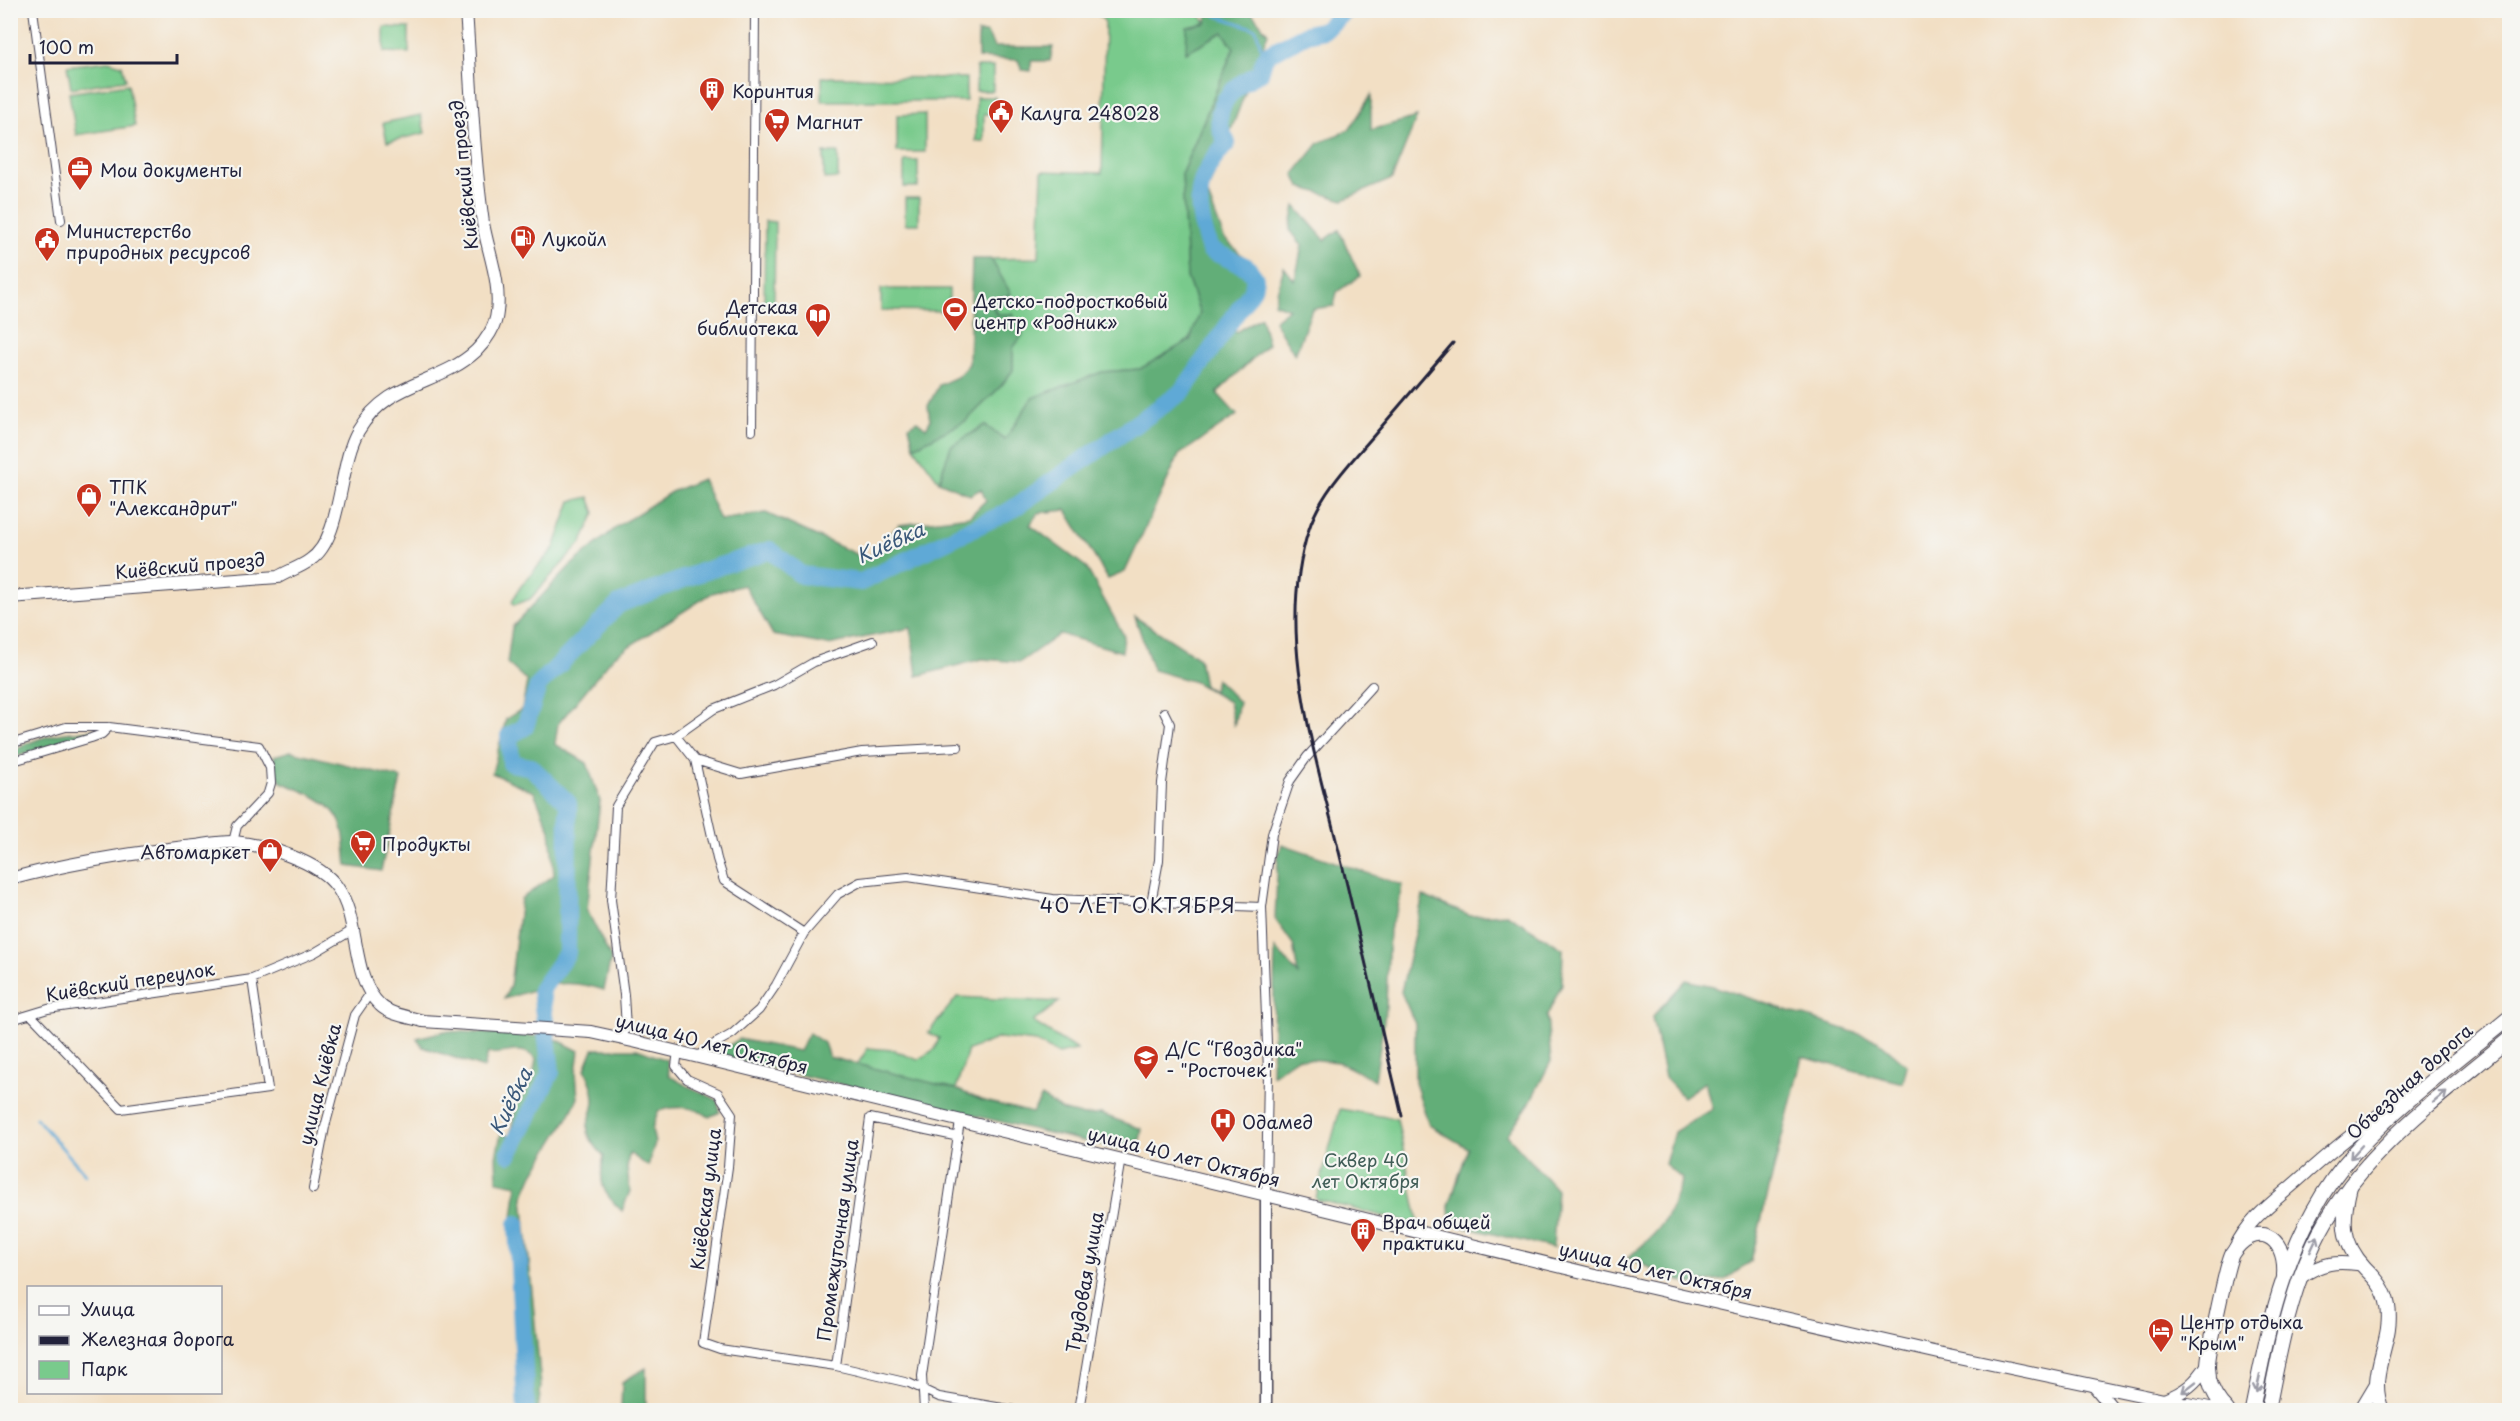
<svg xmlns="http://www.w3.org/2000/svg" width="2520" height="1421" viewBox="0 0 2520 1421" font-family="'Playpen Sans',sans-serif">
	<rect width="100%" height="100%" fill="#f6f6f2"/>
	<filter id="ink" filterUnits="userSpaceOnUse"><feTurbulence type="fractalNoise" baseFrequency=".0167" numOctaves="2"/><feDisplacementMap in="SourceGraphic" scale="12" xChannelSelector="R" yChannelSelector="G"/><feConvolveMatrix kernelMatrix="1 2 1 2 8 2 1 2 1" color-interpolation-filters="sRGB"/></filter>
	<filter id="wash" filterUnits="userSpaceOnUse"><feTurbulence type="fractalNoise" baseFrequency=".008" numOctaves="4" result="noise"/><feDisplacementMap in="SourceGraphic" scale="24" xChannelSelector="R" yChannelSelector="G"/><feGaussianBlur stdDeviation="1.35" result="paint"/><feColorMatrix in="noise" values="0 0 0 0 0 0 0 0 0 0 0 0 0 0 0 0 0 1.4 0 .05"/><feComposite in="paint" operator="in"/></filter>
	<g filter="url(#wash)">
		<rect width="100%" height="100%" fill="#f2dfc4"/>
		<path fill="#79ca8c" stroke="#4e7664" stroke-width="1.5" d="M1095,11h102l9,12 -20,29 37,-20 11,15 -52,126 5,104 13,36 -10,27 -50,29 -38,3 -70,26 -27,42 -54,6 -12,35 -25,-34 52,-26 35,-35 12,-16v-22l-22,-47 20,-7 -20,-35 48,-1 3,-87 60,2 3,-151z
			M384,27l25,1v25l-25,-1z
			M108,61l14,4 4,15 -55,8 -4,-22z
			M976,67h17v24h-17z
			M822,77l144,1v23h-144z
			M128,84l7,42 -59,9 -7,-42z
			M976,97h19v17h-11v27h-8z
			M925,114v38h-28v-37z
			M421,115l4,18 -38,9 -4,-19z
			M824,153h14v25l-14,1z
			M904,161h14v26h-14z
			M905,198h14v26h-14z
			M765,221l10,1 -1,87h-10z
			M881,289h68v22l-68,-1z
			M589,497l6,16 -14,30 -51,56 -16,6 -2,-4 9,-15 33,-38 17,-47z
			M957,997l102,5 -26,20 44,28 -19,4 -22,-12 -37,-4 -31,12 -12,39 -99,-24 11,-17 25,2 25,10 17,-11 4,-11 -11,-5z
			M1340,1109l57,10 22,106 -101,-25 -2,-2z"/>
		<path fill="#62ae78" stroke="#42685a" stroke-width="1.5" d="M1208,11h42l18,22 -61,160 17,45 34,33 -29,54 7,7 25,-15 7,27 -51,49 20,22 -58,40 -54,117 -17,7 -42,-69 -28,3 -8,12 56,42 38,69 -2,16 -62,-18 -40,28 -38,-3 -65,17 -6,-48 -83,17 -55,-10 -29,-50 -32,8 -98,63 -56,68 -3,20 32,19 13,38 -13,109 24,48 -7,32c-43,-14 -59,-3 -100,9l6,-13 11,-87 33,-24 -4,-45 -16,-38 -42,-19 14,-54 16,-10 5,-28 -20,-18 5,-36 58,-61 48,-40 53,-34 31,-13 18,41 46,-7 101,46 32,-34 71,-9 16,-16 -5,-11 -11,6 -31,-14 12,-35 34,-21 20,15 27,-42 70,-26 38,-3 50,-29 10,-27 -13,-36 -5,-104 52,-125 -11,-16 -37,20 1,-25 19,-4z
			M978,33h9l7,14h59l-3,14h-19v10l-9,-1 -4,-10 -40,-2z
			M1371,95v35l46,-13 -25,62 -49,21 -43,-13 -6,-13 25,-31 31,-14z
			M1295,206l30,34 14,-10 21,46 -23,16 -3,14 -22,3 -17,46 -21,-34 15,-12 -15,-6 10,-36 11,14 7,-36 -12,-15z
			M972,259h19l20,35 -20,8 5,12h17l10,21 -10,13v22l-12,16 -35,35 -52,26 -5,-21 8,-5 9,7 4,-7 -2,-15 11,-21 18,-8 12,-13z
			M1135,617l64,41 5,28 9,5 3,-12 23,23 -5,24 -5,-24 -34,-20 -42,-12z
			M99,730l-5,4 -83,24v-4c23,-20 58,-22 88,-24z
			M291,751l110,27 -20,93 -34,-5c-2,-13 -1,-30 -6,-42 -9,-24 -38,-33 -60,-42l-6,-14 -1,-12z
			M1282,844l120,41 -4,23 -9,21 -3,78 -11,73 -37,-18 -41,-4 -25,17 3,-127 23,26 -5,-30 -18,-25 3,-62z
			M1423,896l47,20 37,-2 56,35 -1,35 -15,32 4,45 -22,43 -22,31 50,55 -4,58 -103,-24 -1,-18 19,-58 -39,-23 -14,-42v-59l-14,-32z
			M1686,980l27,6 164,54 30,25 -4,18 -101,-26 -51,204 -26,19 -38,4 -60,-26c35,-27 41,-38 55,-79l-17,-15 9,-32 38,-23 -7,-27 -22,15 -18,-19 -13,-61z
			M445,1031l107,6 27,14 -3,21 2,26 -9,18 -36,58 -10,23 18,189 -3,24h-19l-8,-176 6,-49 -20,-4 -1,-25 5,-22 9,2 6,-32 16,-22 4,-23c-17,-17 -30,-2 -48,-6l-4,15 -61,-21 -6,-9z
			M809,1033l15,10 5,14 127,32 25,11 51,13 10,-16 19,13 23,6 17,-2 41,15 -2,11 -23,9 -402,-94 24,-16 60,12z
			M593,1049h44l30,11 2,15c11,9 33,17 48,25l3,12 -11,5c-16,-12 -33,-11 -51,-6l-6,18 3,14 -7,23 -19,-13 -2,16 3,22 -8,20c-20,-18 -24,-28 -18,-55 -33,-34 -5,-34 -11,-65 -1,-7 -5,-15 -8,-22z
			M646,1368v42h-25l1,-28z"/>
		<g fill="none" stroke-linecap="round" stroke-linejoin="round">
			<path stroke="#5ea9d6" stroke-width="3" d="M1211,10l6,6 39,13 8,30
				M36,1118l50,57"/>
			<path stroke="#5ea9d6" stroke-width="18" d="M509,1154l42,-82 -10,-82 26,-37 1,-150 -37,-36 -20,-4 -2,-27 16,-9 13,-41 81,-82 85,-33 66,-21 31,25 60,7 150,-72 171,-118 71,-103 2,-11 -8,-11 -37,-17c-15,-45 -18,-70 17,-107 -2,-5 -6,-11 -7,-17 -5,-26 20,-44 40,-53l4,-14 4,-5 39,-20 17,-4 23,-20
				M517,1224l9,186"/>
		</g>
	</g>
	<g filter="url(#ink)">
		<g fill="none" stroke-linecap="round" stroke-linejoin="round">
			<defs>
				<path id="minor" d="M33,10l28,210
					M752,431l3,-421
					M676,736l19,24 22,99 7,22 80,52
					M10,744l56,-17h43l150,19 11,22 1,15 -3,10 -31,33 -4,16
					M695,760l46,14 121,-22 96,-5
					M10,762l81,-24 11,-4 7,-7
					M1151,903l8,-43 3,-77 8,-59 -6,-12
					M31,1015l90,94 147,-20 -16,-110
					M15,1019l33,-10 204,-30 62,-26 39,-23
					M621,1039l5,-11 -2,-33 -13,-95 5,-94 39,-64 21,-6 38,-27 60,-24 40,-23 59,-21
					M678,1051l-2,15 11,13 31,14 14,21 -4,53 -25,176 17,6 116,17 73,17 30,14 75,13
					M698,1056l11,-9 23,-13 27,-24 17,-25 28,-52 34,-39 22,-12 48,-5 145,22 209,8
					M313,1189l12,-62 30,-112 16,-23
					M1266,1194l2,-122 -6,-165 10,-73 18,-53 17,-24 65,-71
					M836,1366l34,-248 89,19
					M924,1410l-2,-34 38,-255
					M1079,1410l42,-252"/>
				<path id="tertiary" d="M1266,1410v-216"/>
				<path id="secondary" d="M10,597l268,-20c10,-6 23,-10 32,-17 33,-22 28,-95 48,-129 31,-52 80,-45 118,-80 10,-10 20,-25 21,-39 4,-30 -9,-60 -14,-89 -10,-70 -12,-142 -17,-213
					M10,879c58,-16 116,-25 175,-32 16,-1 34,-6 50,-5 29,3 84,19 102,45 24,33 13,90 43,118 10,10 30,12 43,16l168,11 46,10 962,234 340,77 249,52
					M2235,1248c12,-27 38,-46 60,-65 35,-31 69,-61 111,-85
					M2300,1278c21,-16 37,-17 63,-13
					M2095,1387l19,23
					M2164,1400c21,-8 32,-17 44,-36
					M2360,1410l15,-25"/>
				<path id="primary" d="M2350,1186c-8,33 -10,55 15,82 12,12 20,21 23,38 6,37 -22,66 -6,104
					M2171,1410l17,-5 27,5
					M2227,1410c-9,-9 -15,-18 -18,-31 0,-4 -1,-9 -1,-14 0,-12 19,-102 24,-111 22,-34 55,-20 52,21"/>
				<path id="trunk" d="M2252,1410c9,-44 17,-89 32,-132 15,-45 39,-92 71,-126 46,-50 103,-92 155,-135
					M2268,1410c11,-56 21,-113 46,-166 41,-88 124,-145 196,-206"/>
			</defs>
			<use href="#minor" stroke="#413e50" stroke-width="10"/>
			<use href="#tertiary" stroke="#413e50" stroke-width="13"/>
			<use href="#secondary" stroke="#413e50" stroke-width="14"/>
			<use href="#primary" stroke="#413e50" stroke-width="16"/>
			<use href="#trunk" stroke="#413e50" stroke-width="16"/>
			<use href="#minor" stroke="#fff" stroke-width="8"/>
			<use href="#tertiary" stroke="#fff" stroke-width="10"/>
			<use href="#secondary" stroke="#fff" stroke-width="12"/>
			<use href="#primary" stroke="#fff" stroke-width="14"/>
			<use href="#trunk" stroke="#fff" stroke-width="14"/>
			<path stroke="#22223b" stroke-width="3" d="M1402,1116c-20,-84 -40,-168 -60,-252 -25,-105 -68,-228 -33,-335 12,-37 42,-67 67,-96 26,-30 51,-60 77,-90"/>
		</g>
		<defs><path id="oneway-shaft" d="M-6 0H5M1.5-3L5.5 0L1.5 3" fill="none" stroke-width="1.6" stroke-linecap="round" stroke-linejoin="round" transform="scale(1.5)"/></defs>
		<g stroke="#9c9ca7">
			<use href="#oneway-shaft" transform="translate(2440 1097) rotate(-40)"/>
			<use href="#oneway-shaft" transform="translate(2356 1152) rotate(132)"/>
			<use href="#oneway-shaft" transform="translate(2314 1244) rotate(-65)"/>
			<use href="#oneway-shaft" transform="translate(2258 1384) rotate(102)"/>
			<use href="#oneway-shaft" transform="translate(2189 1387) rotate(142)"/>
		</g>
	</g>
	<defs>
		<symbol id="building-pin" viewBox="-11 -11 22 30"><path d="M0 17L-7.5 6A9.5 9.5 0 1 1 7.5 6Z" fill="#c8321e" stroke="#f6f6f2"/><path d="M-4-6H4V6H1V3H-1V6H-4ZM-2.5-4.3h1.7v1.8h-1.7ZM.8-4.3h1.7v1.8H.8ZM-2.5-1h1.7V.8h-1.7ZM.8-1h1.7V.8H.8Z" fill="#fff"/></symbol>
		<symbol id="civic-pin" viewBox="-11 -11 22 30"><path d="M0 17L-7.5 6A9.5 9.5 0 1 1 7.5 6Z" fill="#c8321e" stroke="#f6f6f2"/><path d="M-.6-6.5H3V-4.5H.6V-3L4-1V1h2V6H-6V1h2V-1L-.6-3ZM-1.2 2.5V6h2.4V2.5Z" fill="#fff"/></symbol>
		<symbol id="supermarket-pin" viewBox="-11 -11 22 30"><path d="M0 17L-7.5 6A9.5 9.5 0 1 1 7.5 6Z" fill="#c8321e" stroke="#f6f6f2"/><path d="M-6-5.5h2.5l.6 2H6L4.5 2H-2.5L-4.4-4H-6ZM-1.5 3.2a1.3 1.3 0 1 0 .1 0ZM3 3.2a1.3 1.3 0 1 0 .1 0Z" fill="#fff"/></symbol>
		<symbol id="office-pin" viewBox="-11 -11 22 30"><path d="M0 17L-7.5 6A9.5 9.5 0 1 1 7.5 6Z" fill="#c8321e" stroke="#f6f6f2"/><path d="M-6-3h4V-5.5h4V-3h4V5H-6ZM-1-4.5V-3h2v-1.5ZM-6 0V1H6V0Z" fill="#fff"/></symbol>
		<symbol id="fuel-pin" viewBox="-11 -11 22 30"><path d="M0 17L-7.5 6A9.5 9.5 0 1 1 7.5 6Z" fill="#c8321e" stroke="#f6f6f2"/><path d="M-5.5-6h7V0h2V4h1.3V-2.5L3-4.5l.8-.8L6-3V5H2.5V1h-1V6h-7ZM-4.2-4.7v3.2H.2V-4.7Z" fill="#fff"/></symbol>
		<symbol id="stadium-pin" viewBox="-11 -11 22 30"><path d="M0 17L-7.5 6A9.5 9.5 0 1 1 7.5 6Z" fill="#c8321e" stroke="#f6f6f2"/><path d="M0-5a6.5 5 0 1 0 0 10a6.5 5 0 1 0 0-10ZM-3.5-1.8h7v3.6h-7Z" fill="#fff"/></symbol>
		<symbol id="library-pin" viewBox="-11 -11 22 30"><path d="M0 17L-7.5 6A9.5 9.5 0 1 1 7.5 6Z" fill="#c8321e" stroke="#f6f6f2"/><path d="M-6-4Q-3-5.5-.7-3.5V5Q-3 3-6 4ZM6-4Q3-5.5 .7-3.5V5Q3 3 6 4Z" fill="#fff"/></symbol>
		<symbol id="shop-pin" viewBox="-11 -11 22 30"><path d="M0 17L-7.5 6A9.5 9.5 0 1 1 7.5 6Z" fill="#c8321e" stroke="#f6f6f2"/><path d="M-5-2.5h2.3a2.7 3.5 0 0 1 5.4 0H5L5.5 6h-11ZM-1.5-2.5h3a1.5 2.3 0 0 0-3 0Z" fill="#fff"/></symbol>
		<symbol id="school-pin" viewBox="-11 -11 22 30"><path d="M0 17L-7.5 6A9.5 9.5 0 1 1 7.5 6Z" fill="#c8321e" stroke="#f6f6f2"/><path d="M0-5L7-2L0 1L-7-2ZM-4 1L0 2.5L4 1V4Q0 6-4 4Z" fill="#fff"/></symbol>
		<symbol id="hospital-pin" viewBox="-11 -11 22 30"><path d="M0 17L-7.5 6A9.5 9.5 0 1 1 7.5 6Z" fill="#c8321e" stroke="#f6f6f2"/><path d="M-5-5h3v3.5h4V-5h3V5h-3V1.5h-4V5h-3Z" fill="#fff"/></symbol>
		<symbol id="hotel-pin" viewBox="-11 -11 22 30"><path d="M0 17L-7.5 6A9.5 9.5 0 1 1 7.5 6Z" fill="#c8321e" stroke="#f6f6f2"/><path d="M-6-4.5h1.5V1H6V5H4.5V3h-9V5H-6ZM-4 0a1.8 1.8 0 1 1 3.6 0ZM.5 0V-2.5h3Q6-2.5 6 0Z" fill="#fff"/></symbol>
	</defs>
	<g fill-rule="evenodd">
		<use href="#building-pin" x="697" y="75" width="30" height="40"/>
		<use href="#civic-pin" x="986" y="97" width="30" height="40"/>
		<use href="#supermarket-pin" x="762" y="106" width="30" height="40"/>
		<use href="#office-pin" x="65" y="154" width="30" height="40"/>
		<use href="#fuel-pin" x="508" y="223" width="30" height="40"/>
		<use href="#civic-pin" x="32" y="225" width="30" height="40"/>
		<use href="#stadium-pin" x="940" y="295" width="30" height="40"/>
		<use href="#library-pin" x="803" y="301" width="30" height="40"/>
		<use href="#shop-pin" x="74" y="481" width="30" height="40"/>
		<use href="#supermarket-pin" x="348" y="828" width="30" height="40"/>
		<use href="#shop-pin" x="255" y="836" width="30" height="40"/>
		<use href="#school-pin" x="1131" y="1043" width="30" height="40"/>
		<use href="#hospital-pin" x="1208" y="1106" width="30" height="40"/>
		<use href="#building-pin" x="1348" y="1216" width="30" height="40"/>
		<use href="#hotel-pin" x="2146" y="1316" width="30" height="40"/>
	</g>
	<g text-anchor="middle" dominant-baseline="central" stroke-width="4.5" stroke-linejoin="round" paint-order="stroke">
		<g font-size="18" fill="#22223b" stroke="#f6f6f2" text-anchor="start">
			<text x="732" y="90">Коринтия</text>
			<text x="1020" y="112">Калуга 248028</text>
			<text x="796" y="121">Магнит</text>
			<text x="100" y="169">Мои документы</text>
			<text x="66" y="230">Министерство<tspan x="66" dy="21">природных ресурсов</tspan></text>
			<text x="542" y="238">Лукойл</text>
			<text x="974" y="300">Детско-подростковый<tspan x="974" dy="21">центр «Родник»</tspan></text>
			<text x="798" y="306" text-anchor="end">Детская<tspan x="798" dy="21">библиотека</tspan></text>
			<text x="109" y="486">ТПК<tspan x="109" dy="21">"Александрит"</tspan></text>
			<text x="382" y="843">Продукты</text>
			<text x="250" y="851" text-anchor="end">Автомаркет</text>
			<text x="1166" y="1048">Д/С “Гвоздика"<tspan x="1166" dy="21">- "Росточек"</tspan></text>
			<text x="1242" y="1121">Одамед</text>
			<text x="1382" y="1221">Врач общей<tspan x="1382" dy="21">практики</tspan></text>
			<text x="2180" y="1321">Центр отдыха<tspan x="2180" dy="21">"Крым"</tspan></text>
		</g>
		<g font-size="18" fill="#22223b" stroke="#f6f6f2">
			<text transform="translate(463 175) rotate(-96)">Киёвский проезд</text>
			<text transform="translate(190 565) rotate(-5)">Киёвский проезд</text>
			<text transform="translate(130 981) rotate(-9)">Киёвский переулок</text>
			<text transform="translate(712 1043) rotate(14)">улица 40 лет Октября</text>
			<text transform="translate(2409 1081) rotate(-42)">Объездная дорога</text>
			<text transform="translate(319 1084) rotate(-76)">улица Киёвка</text>
			<text transform="translate(1184 1156) rotate(14)">улица 40 лет Октября</text>
			<text transform="translate(705 1199) rotate(-83)">Киёвская улица</text>
			<text transform="translate(837 1240) rotate(-82)">Промежуточная улица</text>
			<text transform="translate(1656 1270) rotate(13)">улица 40 лет Октября</text>
			<text transform="translate(1084 1282) rotate(-80)">Трудовая улица</text>
		</g>
		<g font-size="18" fill="#405d57" stroke="#f6f6f2">
			<text x="1366" y="1159">Сквер 40<tspan x="1366" dy="21">лет Октября</tspan></text>
		</g>
		<g font-size="20" font-style="italic" fill="#3a5879" stroke="#f6f6f2">
			<text transform="translate(890 542) rotate(-24)">Киёвка</text>
			<text transform="translate(510 1101) rotate(-64)">Киёвка</text>
		</g>
		<g font-size="20" letter-spacing="1.5" fill="#22223b" stroke="#f6f6f2">
			<text x="1138" y="905">40 ЛЕТ ОКТЯБРЯ</text>
		</g>
	</g>
	<rect width="2520" height="1421" fill="none" stroke="#f6f6f2" stroke-width="36"/>
	<rect x="27" y="1286" width="195" height="108" fill="#f6f6f2" stroke="#a1a1a9" stroke-width="1.5"/>
	<rect x="39" y="1306" width="30" height="9" fill="#ffffff" stroke="#a1a1a9" stroke-width="1.5"/>
	<text x="81" y="1316" font-size="18" fill="#22223b">Улица</text>
	<rect x="39" y="1336" width="30" height="9" fill="#22223b" stroke="#a1a1a9" stroke-width="1.5"/>
	<text x="81" y="1346" font-size="18" fill="#22223b">Железная дорога</text>
	<rect x="39" y="1361" width="30" height="18" fill="#79ca8c" stroke="#a1a1a9" stroke-width="1.5"/>
	<text x="81" y="1376" font-size="18" fill="#22223b">Парк</text>
	<path d="M30 54v9h147v-9" fill="none" stroke="#22223b" stroke-width="3"/>
	<text x="39" y="54" font-size="18" fill="#22223b" stroke="#f6f6f2" stroke-width="4.5" paint-order="stroke">100 m</text>
</svg>
